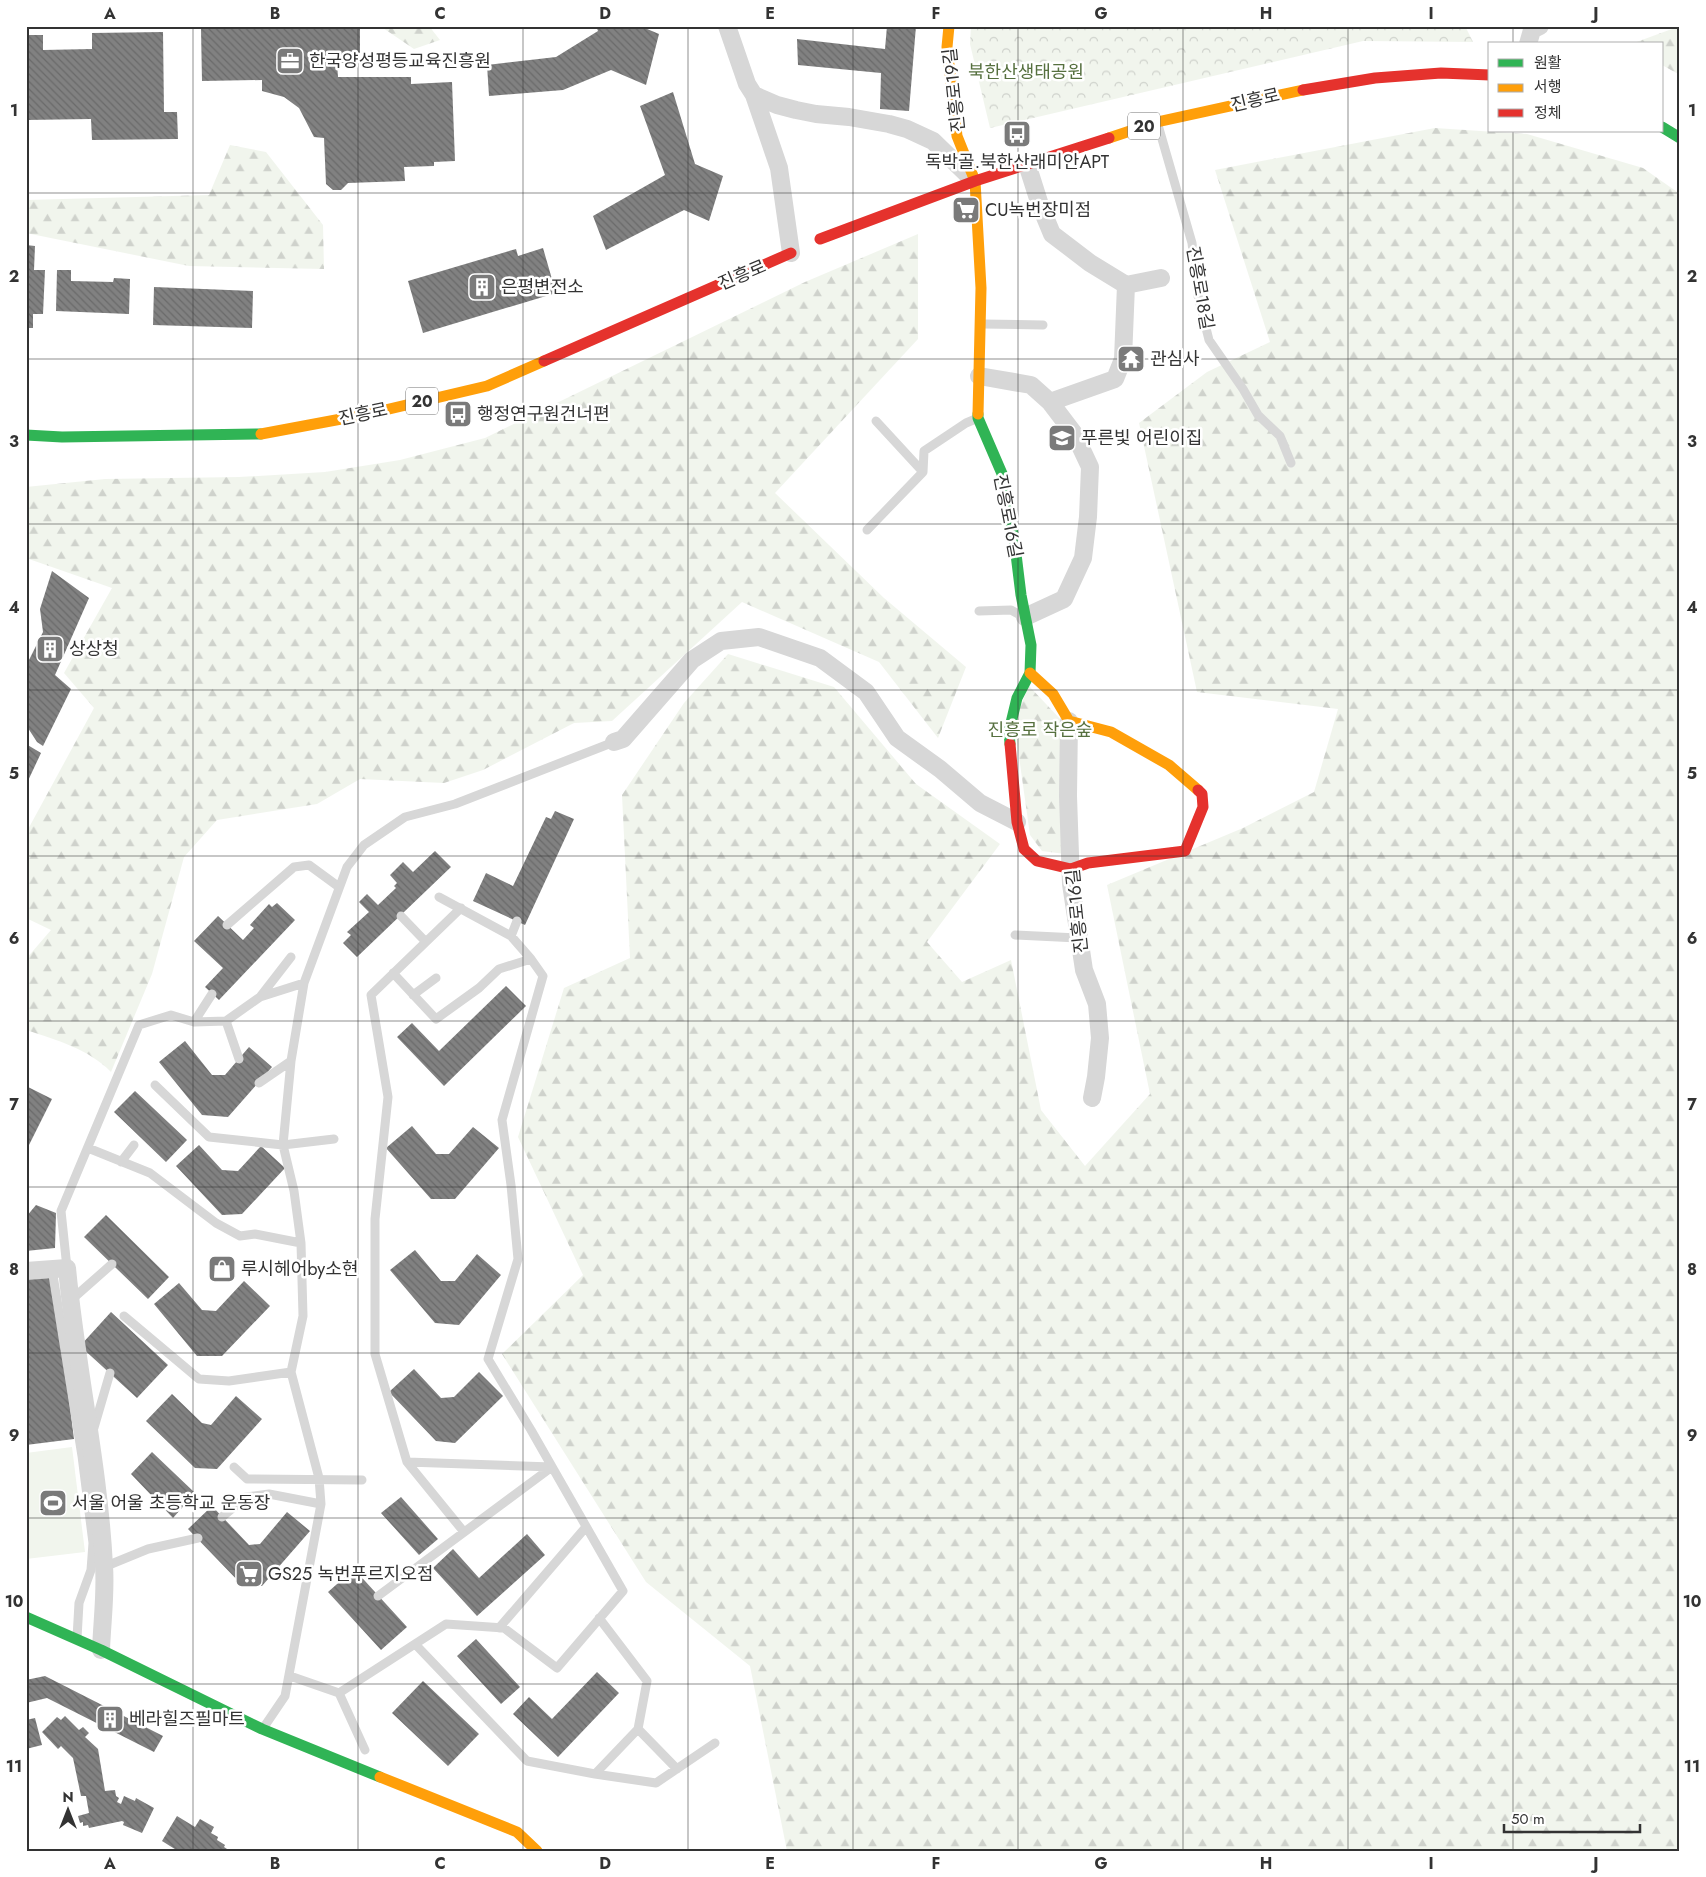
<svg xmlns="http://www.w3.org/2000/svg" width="1706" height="1877" viewBox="0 0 1706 1877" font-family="Jost,'Noto Sans KR',sans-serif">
	<defs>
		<pattern id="forest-firs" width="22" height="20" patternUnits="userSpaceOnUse" patternTransform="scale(1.25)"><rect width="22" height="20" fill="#f1f5ed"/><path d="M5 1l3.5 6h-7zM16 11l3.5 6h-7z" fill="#cfd2cc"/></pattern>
		<pattern id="park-crowns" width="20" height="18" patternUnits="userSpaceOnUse" patternTransform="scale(1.25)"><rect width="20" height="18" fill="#f1f5ed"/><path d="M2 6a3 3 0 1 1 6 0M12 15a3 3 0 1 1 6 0" fill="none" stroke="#cfd2cc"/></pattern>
		<pattern id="building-back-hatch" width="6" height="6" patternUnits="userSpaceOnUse" patternTransform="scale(1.25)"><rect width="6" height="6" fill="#818181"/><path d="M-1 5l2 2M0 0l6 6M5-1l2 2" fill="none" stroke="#6a6a6a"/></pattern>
	</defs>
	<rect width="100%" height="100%" fill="#fff"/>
	<path fill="#f1f5ed" d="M72,1447l13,105 -59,7v-106z"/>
	<path fill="url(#forest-firs)" d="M380,26h49l11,14 -26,9z
		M1680,26v49l-18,-10v-21h-31z
		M1435,128l92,6 116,34 37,26v1657h-893l-37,-185 -104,-84 -144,-228 81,-79 -65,-138 46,-149 66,-30 -8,-163 62,-92 44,-49 106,33 82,97 84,60 -73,98 35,40 49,-22 30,150 44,56 65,-72 -43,-209 136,-57 71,-36 24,-83 -141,-17 -58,-269 68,-51 63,-30 -55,-172z
		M230,145l36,7 57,73 1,44 -135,-3 -163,-33v-33l183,-5z
		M918,234v105l-143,154 109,105 82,69 -28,71 -59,-76 -137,-60 -130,119 -38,2 -91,47 -39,13 -84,-4 -43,25 -100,16 -33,37 -32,117 -41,98c-22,-23 -55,-32 -85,-42v-71l25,-29 -25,-12v-85l68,-125 -30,-35 48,-85 -86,-30v-71l79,-8 134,-2 86,-5 75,-12 85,-22 320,-156z
		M1029,686l35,37 1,131 -23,-3 -12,-16 -16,-114z"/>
	<path fill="url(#park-crowns)" d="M971,26h494l8,16 -110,-1 -373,87 -20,-84z"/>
	<path fill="url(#building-back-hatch)" d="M270,26h90v36l-23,1 1,14h73v7l41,-2 3,79 -21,1v4l-30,1 1,14 -57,2 -7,7h-8l-7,-6 -2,-46 -10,-1 -15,-29 -15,-11 -22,-6v-11l-60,1 -1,-52 69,-1z
		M596,26h44l19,8 -13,51 -35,-15 -48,20 -74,6 -2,-31 69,-8 42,-26z
		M887,26h29l-7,85 -29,-2 1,-36 -83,-8 -1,-26 88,10z
		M163,32l1,80h13l1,27 -86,1 -1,-21 -65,1v-85h17v15l49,-1v-16z
		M673,92l22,72 28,12 -14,45 -25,-11 -78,40 -13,-34 72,-41 -25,-69z
		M26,245l9,1 -1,24h11l-2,44h-10v14h-7z
		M543,248l13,45 -133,40 -15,-52 108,-32 2,7z
		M57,270h14v11l42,1 1,-4 16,1 -1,35 -73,-3z
		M154,287l99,4 -1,37 -99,-3z
		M52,571l37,27 -34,77 16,14 -28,57 -6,-4 -11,-17v-59l17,-34 -3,-23z
		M26,744l15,9 -15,32z
		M555,811l19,8 -49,106 -52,-24 13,-28 27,13 33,-69 5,2z
		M435,851l16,16 -94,90 -14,-14 8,-8 -4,-3 22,-20 -10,-10 8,-8 11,11 18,-17 -2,-2 3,-3 -7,-8 13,-13 10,10z
		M277,903l18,17 -76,80 -14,-13 18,-19 -29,-27 24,-25 25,24 11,-12 -4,-3 19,-21 3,3z
		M506,986l20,20 -82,80 -47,-49 15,-14 27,28z
		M185,1041l27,34h13l24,-28 23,20 -44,50 -26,-2 -43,-53z
		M26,1086l26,13 -26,52z
		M135,1091l52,49 -21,22 -52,-50z
		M412,1126l24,28h13l24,-27 26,21 -44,51h-24l-45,-51z
		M199,1145l23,25 16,1 23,-25 24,22 -43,46 -20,1 -46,-49z
		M36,1205l20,8 -1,35 -29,3v-34z
		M106,1215l63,62 -21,22 -64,-62z
		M415,1250l26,31h14l22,-27 24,21 -42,50 -24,-2 -45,-53z
		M53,1274l21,165 -48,6v-168z
		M244,1281l26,25 -48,50h-25l-43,-52 25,-21 23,27 14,1z
		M111,1312l57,53 -31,33 -57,-52z
		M414,1369l27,29 13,-1 25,-25 24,24 -48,47 -19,-2 -47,-49z
		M172,1394l30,29 9,2 25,-29 26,23 -45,50 -22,-1 -49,-47z
		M152,1452l43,41 -22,25 -42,-44z
		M401,1497l37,42 -19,16 -38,-42z
		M212,1506l37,39 11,-1 27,-32 23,19 -48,55h-19l-55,-57z
		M527,1534l18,21 -68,61 -44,-48 20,-19 26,29z
		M354,1569l53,58 -26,23 -53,-58z
		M476,1639l44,48 -19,17 -44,-48z
		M597,1672l22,21 -61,64 -45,-43 16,-17 23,22z
		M45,1676l118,60 -9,16 -107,-54 -21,5v-23z
		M423,1681l56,53 -31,32 -56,-53z
		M65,1716l14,14 4,-3 6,6 -4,4 13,12 7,42 10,-1 1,6 3,2 -2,4 4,2 3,-8 11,5 1,-3 18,10 -12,25 -19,-8 1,-3 -2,-1 -33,7 -1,-3 -5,1v-4l-3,1 -2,-7 11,-3 -3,-17h-5l-8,-38 -12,-12 -3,3 -16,-17 15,-15 4,3z
		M35,1718l7,27 -16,4v-29z
		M177,1816l18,11 5,-8 14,8 -3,6 7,4 -1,3 8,5 -1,2 6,4h-52l-16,-10z"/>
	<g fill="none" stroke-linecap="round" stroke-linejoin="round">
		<path stroke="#d7d7d7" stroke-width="9" d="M1158,125l34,118 6,53 11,44 34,49 15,26 22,21 11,27
			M983,324l60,1
			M876,421l47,51
			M867,530l56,-58 1,-21 42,-28 12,-5
			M979,611l32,-1 11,6
			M461,908l-90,87 17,102 -13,122v135l32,108 57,70
			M401,916l24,25
			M227,925l67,-58 15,-2 30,22
			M1015,935l63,3
			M511,936l6,-15
			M393,973l43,46 43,-31 20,-19 32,-10
			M413,995l23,-17
			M260,997l31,-40
			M226,1021l13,38
			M194,1022l18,-28
			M259,1083l32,-22
			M155,1085l54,52 74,8 51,-6
			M88,1148l62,25 66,50 24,13 15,-2 46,9
			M121,1162l13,-17
			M67,1268l-6,-57 78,-186 32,-10 23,7 32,-1 34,-24 44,-14
			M52,1269l30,187 11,87 -2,27 -12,33 -2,35
			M70,1301l42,-37
			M124,1316l75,63 30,2 62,-9
			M93,1431l17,-58
			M407,1462l145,5
			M234,1467l13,12 115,1
			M222,1517l24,-20 23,-3 52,10
			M104,1567l44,-18 50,-11
			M378,1596l174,-129
			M499,1628l87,-101
			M415,1644l112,117 68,13 61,9 59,-40
			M290,1676l49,17 26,57
			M339,1693l107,-69 58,4 53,40 66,-77 -92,-161 -43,-71 30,-100 -7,-74 -9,-65 41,-144 -12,-17 -20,-23 -72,-39
			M264,1727l21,-31 36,-192 -2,-26 -28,-106 12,-56 -2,-73 -7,-52 -11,-46 8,-84 13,-78 43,-116 17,-22 41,-28 50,-13 159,-62
			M638,1729l39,40
			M595,1774l43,-45 9,-48 -48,-63"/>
		<path stroke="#d7d7d7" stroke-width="18" d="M727,26l20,58 7,11 25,73 12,85
			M1528,44l4,-14 8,-4
			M754,95l23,10 19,5 20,4 33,3 40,7 18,5 26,12 36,35
			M1027,164l13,41 12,29 38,29 36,22
			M979,376l52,9 19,17 25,33 15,32 -2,50 -5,41 -19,41 -39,18
			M1050,402l65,-23 8,-20 3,-74 35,-7
			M1069,721l-1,75 3,88 13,86 13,34 3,34 -4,39 -4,21
			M614,742l9,-3 69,-79 29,-19 38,-4 61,21 46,34 31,46 43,31 40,34 37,19
			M26,1271l41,-3c9,99 32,198 37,298 2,27 -2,56 -3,84"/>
		<path stroke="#30b455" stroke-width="11" d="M1662,127l18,11
			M978,414v4l25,58 12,70 6,49 10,50 -1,28 -13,25 -8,33 1,13
			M26,435l36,2 199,-3
			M26,1617l75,33 161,79 118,48"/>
		<path stroke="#ff9f0a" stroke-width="11" d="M949,26l-2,21 10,89 18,45 6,107 -3,126
			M1109,138l48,-16 146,-32
			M261,434l107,-20 119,-28 57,-25
			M1030,673l23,21 16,27 42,11 58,33 29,25
			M380,1777l137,55 20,19"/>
		<path stroke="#e5322d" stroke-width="11" d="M1303,90l72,-12 66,-5 49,2
			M820,239l155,-58 134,-43
			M544,361l247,-108
			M1010,744l7,78 7,27 13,12 34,8 17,-6 97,-12 18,-44 -1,-13 -4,-4"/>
	</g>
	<path fill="none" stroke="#333" stroke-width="1" stroke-opacity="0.55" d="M193,26v1825M358,26v1825M523,26v1825M688,26v1825M853,26v1825M1018,26v1825M1183,26v1825M1348,26v1825M1513,26v18M1513,131v1720M26,193h1654M26,359h1654M26,524h1654M26,690h1654M26,856h1654M26,1021h1654M26,1187h1654M26,1353h1654M26,1518h1654M26,1684h1654"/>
	<defs>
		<symbol id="office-square" viewBox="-11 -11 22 22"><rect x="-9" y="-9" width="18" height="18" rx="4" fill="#7a7a7a" stroke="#fff"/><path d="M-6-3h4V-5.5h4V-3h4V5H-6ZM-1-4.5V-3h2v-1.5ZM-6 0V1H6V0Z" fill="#fff"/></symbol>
		<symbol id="bus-square" viewBox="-11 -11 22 22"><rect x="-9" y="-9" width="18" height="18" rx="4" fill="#7a7a7a" stroke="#fff"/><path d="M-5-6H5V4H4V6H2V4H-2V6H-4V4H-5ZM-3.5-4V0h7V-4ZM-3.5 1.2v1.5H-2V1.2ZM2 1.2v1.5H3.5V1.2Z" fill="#fff"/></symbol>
		<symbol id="supermarket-square" viewBox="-11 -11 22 22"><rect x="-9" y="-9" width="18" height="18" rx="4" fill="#7a7a7a" stroke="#fff"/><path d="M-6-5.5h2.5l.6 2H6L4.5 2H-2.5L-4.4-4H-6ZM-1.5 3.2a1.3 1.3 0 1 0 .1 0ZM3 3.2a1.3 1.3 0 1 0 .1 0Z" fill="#fff"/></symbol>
		<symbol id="building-square" viewBox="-11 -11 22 22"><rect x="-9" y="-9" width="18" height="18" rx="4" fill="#7a7a7a" stroke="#fff"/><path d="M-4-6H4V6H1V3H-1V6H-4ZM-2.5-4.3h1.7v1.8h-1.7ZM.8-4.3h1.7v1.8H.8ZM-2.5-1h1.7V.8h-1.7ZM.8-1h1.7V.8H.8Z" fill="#fff"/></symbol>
		<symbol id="temple-square" viewBox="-11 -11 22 22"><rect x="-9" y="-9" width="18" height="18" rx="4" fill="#7a7a7a" stroke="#fff"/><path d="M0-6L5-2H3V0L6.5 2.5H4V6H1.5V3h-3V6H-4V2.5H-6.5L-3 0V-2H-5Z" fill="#fff"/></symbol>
		<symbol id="school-square" viewBox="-11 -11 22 22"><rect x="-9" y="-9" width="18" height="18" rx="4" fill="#7a7a7a" stroke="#fff"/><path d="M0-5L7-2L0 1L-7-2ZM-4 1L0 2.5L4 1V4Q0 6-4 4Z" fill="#fff"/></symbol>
		<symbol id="shop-square" viewBox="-11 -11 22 22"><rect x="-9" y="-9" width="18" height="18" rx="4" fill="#7a7a7a" stroke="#fff"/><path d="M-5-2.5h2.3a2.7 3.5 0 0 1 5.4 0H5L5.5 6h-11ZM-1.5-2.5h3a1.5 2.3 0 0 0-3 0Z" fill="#fff"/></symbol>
		<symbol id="stadium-square" viewBox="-11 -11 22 22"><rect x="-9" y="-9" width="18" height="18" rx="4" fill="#7a7a7a" stroke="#fff"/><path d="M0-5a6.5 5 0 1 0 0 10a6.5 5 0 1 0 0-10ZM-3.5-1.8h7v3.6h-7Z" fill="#fff"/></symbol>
	</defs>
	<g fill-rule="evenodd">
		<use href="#office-square" x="274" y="45" width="32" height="32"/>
		<use href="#bus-square" x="1001" y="118" width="32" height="32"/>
		<use href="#supermarket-square" x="950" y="194" width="32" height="32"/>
		<use href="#building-square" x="466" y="271" width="32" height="32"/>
		<use href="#temple-square" x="1115" y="343" width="32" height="32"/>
		<use href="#bus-square" x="442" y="398" width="32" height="32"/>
		<use href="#school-square" x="1046" y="422" width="32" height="32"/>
		<use href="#building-square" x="34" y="633" width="32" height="32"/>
		<use href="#shop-square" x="206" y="1253" width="32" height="32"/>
		<use href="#stadium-square" x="37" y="1487" width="32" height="32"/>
		<use href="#supermarket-square" x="233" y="1558" width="32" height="32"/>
		<use href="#building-square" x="94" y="1703" width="32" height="32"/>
	</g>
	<g text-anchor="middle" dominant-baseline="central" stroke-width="5" stroke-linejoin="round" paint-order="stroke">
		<g fill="#fff" stroke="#707070" stroke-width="1">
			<rect x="1128" y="112.5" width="32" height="27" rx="4"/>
			<rect x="406" y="387.5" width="32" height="27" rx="4"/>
		</g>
		<g font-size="16" font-weight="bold" fill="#333">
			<text x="1144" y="126">20</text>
			<text x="422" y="401">20</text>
		</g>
		<g font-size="18" fill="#333" stroke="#fff" text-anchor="start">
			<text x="309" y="61">한국양성평등교육진흥원</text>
			<text x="1017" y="162" text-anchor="middle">독박골.북한산래미안APT</text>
			<text x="985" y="210">CU녹번장미점</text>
			<text x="501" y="287">은평변전소</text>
			<text x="1150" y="359">관심사</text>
			<text x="477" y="414">행정연구원건너편</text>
			<text x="1081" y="438">푸른빛 어린이집</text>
			<text x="69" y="649">상상청</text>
			<text x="241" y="1269">루시헤어by소현</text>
			<text x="72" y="1503">서울 어울 초등학교 운동장</text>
			<text x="268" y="1574">GS25 녹번푸르지오점</text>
			<text x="129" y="1719">베라힐즈필마트</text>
		</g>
		<g font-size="18" fill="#56703f" stroke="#fff">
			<text x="1026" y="72">북한산생태공원</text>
			<text x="1040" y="730">진흥로 작은숲</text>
		</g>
		<g font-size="18" fill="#333" stroke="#fff">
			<text transform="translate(954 90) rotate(-96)">진흥로19길</text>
			<text transform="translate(1255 100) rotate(-13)">진흥로</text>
			<text transform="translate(742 275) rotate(-23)">진흥로</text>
			<text transform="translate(1200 288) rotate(80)">진흥로18길</text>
			<text transform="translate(363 414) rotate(-12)">진흥로</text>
			<text transform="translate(1008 516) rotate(79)">진흥로16길</text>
			<text transform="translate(1077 911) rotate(-96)">진흥로16길</text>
		</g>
	</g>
	<rect width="1706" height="1877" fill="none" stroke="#ffffff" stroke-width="55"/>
	<rect x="1488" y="42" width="175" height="90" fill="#ffffff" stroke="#adadad"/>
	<rect x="1498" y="59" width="25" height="8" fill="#30b455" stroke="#adadad"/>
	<text x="1534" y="68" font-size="15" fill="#333333">원활</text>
	<rect x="1498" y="84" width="25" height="8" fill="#ff9f0a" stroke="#adadad"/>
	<text x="1534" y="92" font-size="15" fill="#333333">서행</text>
	<rect x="1498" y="109" width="25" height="8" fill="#e5322d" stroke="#adadad"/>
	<text x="1534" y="118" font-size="15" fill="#333333">정체</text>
	<g transform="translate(68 1810)" stroke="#ffffff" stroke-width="4" paint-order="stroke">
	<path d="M0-4L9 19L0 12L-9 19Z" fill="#333333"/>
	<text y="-8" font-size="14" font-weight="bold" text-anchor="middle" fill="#333333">N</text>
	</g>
	<path d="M1504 1824v8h136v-8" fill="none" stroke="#333333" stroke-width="2.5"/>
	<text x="1511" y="1824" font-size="15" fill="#333333" stroke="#ffffff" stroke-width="4" paint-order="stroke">50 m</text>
	<rect x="28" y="28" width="1650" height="1822" fill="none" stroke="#333" stroke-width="2"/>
	<g font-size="16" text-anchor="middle" font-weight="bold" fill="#333">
		<text x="110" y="19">A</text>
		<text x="275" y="19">B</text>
		<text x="440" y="19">C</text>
		<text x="605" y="19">D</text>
		<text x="770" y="19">E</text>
		<text x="936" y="19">F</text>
		<text x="1101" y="19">G</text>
		<text x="1266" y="19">H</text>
		<text x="1431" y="19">I</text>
		<text x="1596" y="19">J</text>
		<text x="14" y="116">1</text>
		<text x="1692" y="116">1</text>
		<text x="14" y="282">2</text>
		<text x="1692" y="282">2</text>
		<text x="14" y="447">3</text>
		<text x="1692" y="447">3</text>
		<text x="14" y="613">4</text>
		<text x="1692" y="613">4</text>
		<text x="14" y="779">5</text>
		<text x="1692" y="779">5</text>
		<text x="14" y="944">6</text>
		<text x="1692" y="944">6</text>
		<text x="14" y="1110">7</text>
		<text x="1692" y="1110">7</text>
		<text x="14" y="1275">8</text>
		<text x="1692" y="1275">8</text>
		<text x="14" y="1441">9</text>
		<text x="1692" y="1441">9</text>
		<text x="14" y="1607">10</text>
		<text x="1692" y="1607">10</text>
		<text x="14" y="1772">11</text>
		<text x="1692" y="1772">11</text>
		<text x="110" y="1869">A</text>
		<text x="275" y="1869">B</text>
		<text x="440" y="1869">C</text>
		<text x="605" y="1869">D</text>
		<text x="770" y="1869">E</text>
		<text x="936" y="1869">F</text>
		<text x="1101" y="1869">G</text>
		<text x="1266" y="1869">H</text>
		<text x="1431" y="1869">I</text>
		<text x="1596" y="1869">J</text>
	</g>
</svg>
